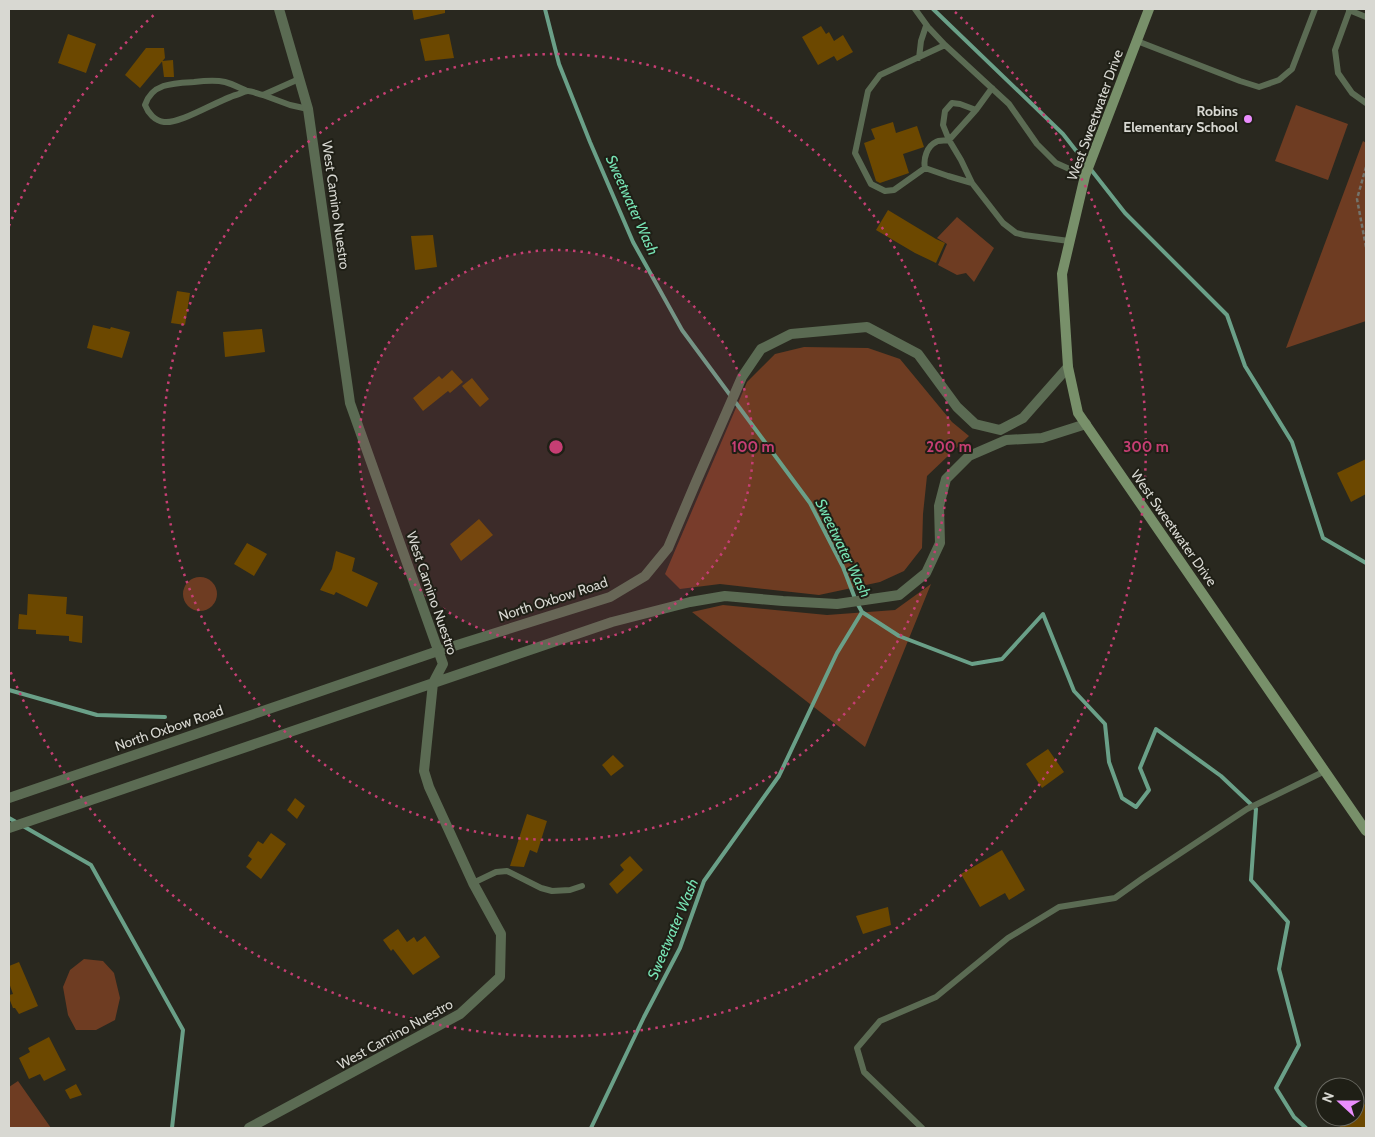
<svg xmlns="http://www.w3.org/2000/svg" width="1375" height="1137" viewBox="0 0 1375 1137" font-family="Cabin,sans-serif">
	<rect width="100%" height="100%" fill="#29281f"/>
	<path fill="#6e3c22" d="M1296,105l52,19 -20,56 -53,-19z
		M1363,141l3,2v178l-80,27z
		M957,217l37,31 -20,34 -8,-9 -9,2 -19,-10 9,-21 -10,-6z
		M804,347l64,1 32,11 52,63 17,14 -42,40 -4,38 -1,34 -18,23 -24,11 -61,13 -99,-11 -40,5 -15,-15 82,-192 28,-28z
		M183 594a17 17 0 1 1 34 0a17 17 0 1 1-34 0Z
		M931,584l-66,163 -173,-135 31,-7 104,10 68,-5z
		M84,959l19,2 11,12 6,25 -5,22 -19,10h-20l-8,-15 -5,-28 7,-17z
		M18,1081l33,47h-42v-41z"/>
	<g fill="none" stroke-linecap="round" stroke-linejoin="round">
		<path stroke="#6aa088" stroke-width="4" d="M545,9l14,55 31,78 43,100 49,88 128,173 33,64 13,34 6,11 -25,41 -58,123 -75,105 -24,67 -36,69 -53,111
			M933,9l130,125 62,79 102,102 18,51 47,76 31,96 43,25
			M862,612l37,24 73,28 30,-5 41,-45 31,77 31,33 4,38 13,36 14,9 13,-17 -9,-22 16,-39 65,47 35,33 -5,71 37,42 -9,47 20,76 -23,43 18,29 12,11
			M9,690l88,25 68,2
			M9,818l82,47 92,165 -11,98"/>
	</g>
	<path fill="#6c4800" d="M412,9h33v4l-31,7z
		M821,26l5,8 3,-2 5,9 9,-6 10,17 -16,9 -3,-5 -16,9 -16,-28z
		M68,34l28,10 -10,29 -28,-10z
		M449,34l5,24 -29,3 -5,-22z
		M146,48h18l1,10 -25,30 -15,-13z
		M173,60l1,17h-10l-2,-16z
		M893,122l3,11 21,-7 7,21 -21,7 6,19 -29,10 -4,-2 -12,-38 11,-4 -4,-10z
		M888,210l48,29 9,4 -9,20 -21,-10 -39,-23z
		M433,235l4,32 -22,3 -4,-34z
		M177,291l13,2 -5,32 -14,-2z
		M93,325l17,4 1,-2 19,5 -8,26 -35,-10z
		M262,329l3,23 -40,5 -2,-25z
		M452,370l11,12 -13,11 -2,-2 -25,20 -10,-13 26,-22 3,3z
		M472,378l17,21 -9,8 -18,-21z
		M1366,459v35l-15,8 -14,-29z
		M479,519l14,16 -32,26 -11,-17z
		M247,543l20,11 -13,22 -20,-12z
		M336,551l19,7 -3,13 26,12 -11,24 -31,-15 -2,3 -14,-5 12,-21z
		M28,594l39,3 -1,17 17,2 -1,27 -13,-2v-5l-33,-2v-4l-18,-1 1,-15 8,1z
		M1048,749l16,23 -22,16 -16,-24z
		M613,755l11,11 -13,10 -9,-11z
		M295,798l10,8 -8,13 -10,-9z
		M527,814l20,7 -10,32 -7,-3 -6,17 -14,-1z
		M271,833l15,11 -25,35 -15,-12 6,-8 -4,-3 10,-15 5,3z
		M1002,850l23,40 -16,10 -4,-7 -25,14 -19,-33z
		M630,856l13,14 -26,24 -8,-10 15,-14 -4,-5z
		M888,907l3,18 -28,9 -7,-18z
		M398,929l9,13 7,-5 3,5 8,-6 15,21 -27,18 -20,-26 -2,2 -8,-11z
		M19,962l19,44 -19,8 -4,-6h-2l-4,-10v-3l4,-1 -4,-11v-17z
		M49,1037l17,33 -22,11 -4,-7 -11,5 -10,-21 11,-6 -2,-4z
		M76,1084l6,11 -12,4 -5,-9z
		M1362,1100l4,7v21h-25l-7,-11h21v-13z"/>
	<g fill="none" stroke-linecap="round" stroke-linejoin="round">
		<path stroke="#73736b" stroke-width="2.5" stroke-dasharray="4 2.5" stroke-linecap="butt" d="M1366,167l-9,32 9,48"/>
		<path stroke="#5b6b53" stroke-width="6" d="M915,9l13,18 17,18 64,59 28,40 19,19 29,13
			M1350,9l-15,41 3,23 14,20 14,10
			M1349,10l17,7
			M1137,41l103,40 19,6 20,-7 13,-11 23,-60
			M919,58l2,-17 5,-15
			M299,79l-36,16 27,10 18,4
			M992,88l-16,22 -27,30c-4,1 -10,0 -13,2 -9,4 -13,17 -11,26l23,8 24,7 31,40 13,10 8,2 45,6
			M247,91c-7,-3 -14,-7 -22,-9 -9,-2 -22,-1 -31,0 -20,1 -42,1 -49,23 3,8 10,16 19,17 17,2 54,-22 72,-27 4,-1 8,-4 12,-4 4,0 10,3 15,4
			M925,168l-31,22 -9,1 -14,-7 -16,-31 13,-62 12,-16 65,-30
			M972,183l-11,-23 -12,-20 -6,-15 2,-14 7,-8 8,1 16,6
			M473,883l23,-11 11,-1 34,17 11,3 18,-1 12,-4
			M922,1128l-58,-56 -7,-24 23,-27 56,-24 72,-59 51,-31 56,-9 28,-20 104,-69 78,-38"/>
		<path stroke="#5b6b53" stroke-width="10" d="M9,798l429,-147 172,-54 35,-21 23,-28 28,-66 46,-105 19,-28 30,-15 76,-7 51,27 39,53 18,17 25,6 23,-12 45,-51
			M9,828l603,-206 78,-20 35,-6 58,5 54,3 62,-9 27,-22 14,-30 -1,-37 7,-27 23,-23 37,-16 36,-2 44,-14
			M249,1128l211,-114 40,-37 1,-43 -28,-51 -44,-96 -5,-16 9,-88 10,-19 -93,-261 -42,-294 -29,-100"/>
		<path stroke="#78906a" stroke-width="10" d="M1149,9l-64,167 -23,98 6,93 10,46 288,418"/>
	</g>
	<circle cx="556" cy="447" r="197" fill="#c63e73" fill-opacity=".12"/>
	<g fill="none" stroke="#c63e73" stroke-width="2.5" stroke-dasharray="2.5 5">
		<circle cx="556" cy="447" r="197"/>
		<circle cx="556" cy="447" r="393"/>
		<path d="M9 226A590 590 0 0 1 157 12M955 12A590 590 0 1 1 9 668"/>
	</g>
	<circle fill="#ea8dfd" stroke="#1f1f16" stroke-width="2" cx="1248" cy="119" r="5"/>
	<g text-anchor="middle" dominant-baseline="central" stroke-width="4" stroke-linejoin="round" paint-order="stroke">
		<g font-size="14" font-weight="bold" fill="#d8d8d2" stroke="#1f1f16" text-anchor="end">
			<text x="1238" y="111">Robins<tspan x="1238" dy="16">Elementary School</tspan></text>
		</g>
		<g font-size="14" fill="#d8d8d2" stroke="#1f1f16">
			<text transform="translate(1095 115) rotate(-70)">West Sweetwater Drive</text>
			<text transform="translate(336 205) rotate(82)">West Camino Nuestro</text>
			<text transform="translate(1174 528) rotate(55)">West Sweetwater Drive</text>
			<text transform="translate(432 593) rotate(71)">West Camino Nuestro</text>
			<text transform="translate(553 599) rotate(-18)">North Oxbow Road</text>
			<text transform="translate(169 728) rotate(-19)">North Oxbow Road</text>
			<text transform="translate(395 1034) rotate(-29)">West Camino Nuestro</text>
		</g>
		<g font-size="15" font-style="italic" fill="#77e3b4" stroke="#1f1f16">
			<text transform="translate(632 205) rotate(66)">Sweetwater Wash</text>
			<text transform="translate(843 548) rotate(64)">Sweetwater Wash</text>
			<text transform="translate(673 929) rotate(-67)">Sweetwater Wash</text>
		</g>
	</g>
	<circle cx="556" cy="447" r="8" fill="#c63e73" stroke="#1f1f16" stroke-width="2.5"/>
	<g font-size="15" text-anchor="middle" font-weight="bold" fill="#c63e73" stroke="#1f1f16" stroke-width="4" stroke-linejoin="round" paint-order="stroke">
		<text x="753" y="452">100 m</text>
		<text x="949" y="452">200 m</text>
		<text x="1146" y="452">300 m</text>
	</g>
	<rect width="1375" height="1137" fill="none" stroke="#d8d8d2" stroke-width="20"/>
	<g transform="translate(1340 1102) rotate(291)"><circle r="24" fill="#1f1f16" stroke="#696961"/>
	<path d="M0-4L9 19L0 12L-9 19Z" fill="#ea8dfd"/>
	<text y="-8" font-size="14" font-weight="bold" text-anchor="middle" fill="#d8d8d2">N</text>
	</g>
</svg>
